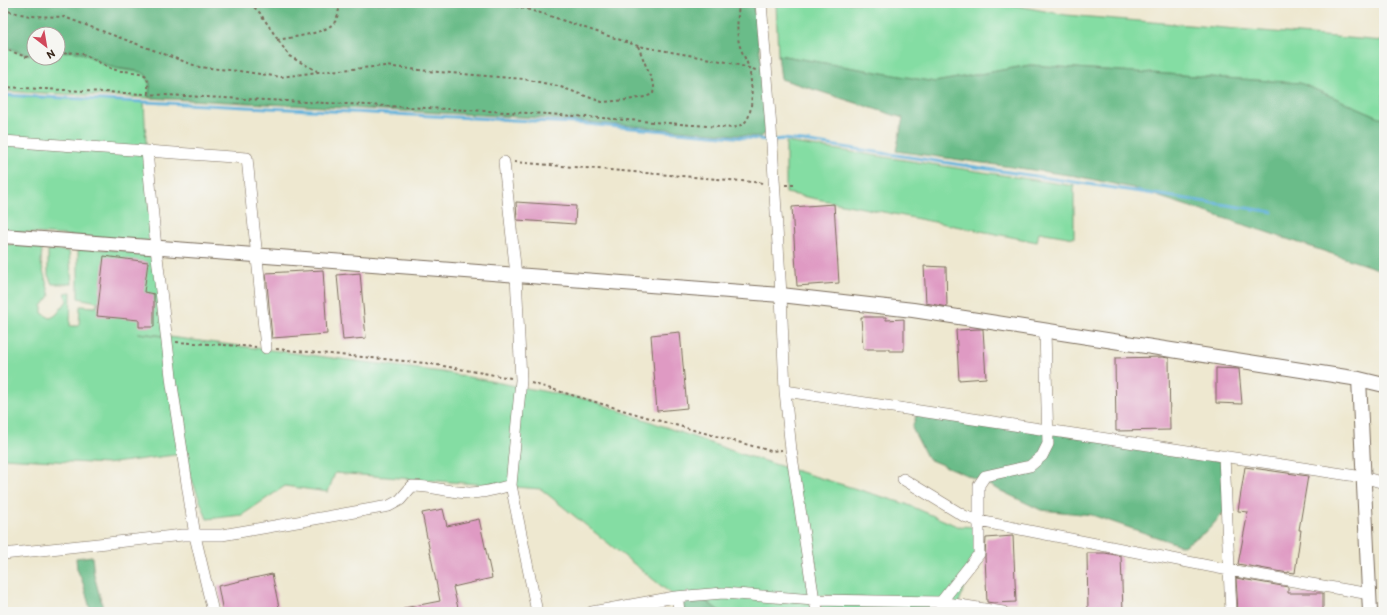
<svg xmlns="http://www.w3.org/2000/svg" width="1387" height="615" viewBox="0 0 1387 615" font-family="Itim,sans-serif">
	<rect width="100%" height="100%" fill="#f6f6f2"/>
	<filter id="ink" filterUnits="userSpaceOnUse"><feTurbulence type="fractalNoise" baseFrequency=".025" numOctaves="2"/><feDisplacementMap in="SourceGraphic" scale="8" xChannelSelector="R" yChannelSelector="G"/><feConvolveMatrix kernelMatrix="1 2 1 2 8 2 1 2 1" color-interpolation-filters="sRGB"/></filter>
	<filter id="wash" filterUnits="userSpaceOnUse"><feTurbulence type="fractalNoise" baseFrequency=".012" numOctaves="4" result="noise"/><feDisplacementMap in="SourceGraphic" scale="16" xChannelSelector="R" yChannelSelector="G"/><feGaussianBlur stdDeviation="0.9" result="paint"/><feColorMatrix in="noise" values="0 0 0 0 0 0 0 0 0 0 0 0 0 0 0 0 0 1.4 0 .05"/><feComposite in="paint" operator="in"/></filter>
	<g filter="url(#wash)">
		<rect width="100%" height="100%" fill="#eee8d0"/>
		<path fill="#84dda3" stroke="#608460" d="M776,3h226l64,12 318,26v78l-84,-36 -270,-18 -95,17 -157,-27z
			M3,45l21,9h10v4h24v-5c26,-6 31,6 53,14 10,3 21,4 31,5 10,5 7,17 7,26l-146,-7z
			M3,95l80,3 61,4 7,139 -148,-10z
			M786,142l288,44v52l-35,-6 -2,10 -251,-49z
			M3,244l39,3 -1,16 9,33 -8,10v7l8,5 6,-3 11,-14 -2,-8 6,-1 -1,34h9l1,-20 16,1 2,-5 -20,-4v-50l77,4 11,84 -28,-3 304,39 148,28 151,54 165,50 51,22 22,1 1,18 -22,60 -140,-10 -4,17h-93l-22,-16 -24,1 -134,-108 -206,-16 -7,19 -43,-6 -43,29 -35,4 -25,-65 -76,10 -103,-6z
			M48,250l21,1 3,33h-20l-4,-9z
			M819,600l91,1 28,7 1,4h-117z"/>
		<path fill="#6bbc89" stroke="#537354" d="M3,3h750l9,63 4,67 -5,4 -221,-19 -391,-20 1,-15 -5,-9c-10,-5 -23,-4 -34,-7 -22,-8 -27,-20 -53,-14v-19h-24v20h-10l-21,-9z
			M778,55l157,27 95,-17 270,18 84,36v152l-251,-83 -57,-12 -180,-25 7,-33 -122,-39z
			M918,410l304,51 5,48 -20,22 -24,15 -91,-31 -51,-5 -65,-31 -48,-20 -16,-31z
			M92,556l2,19 10,37h-13l-8,-29 -6,-14 -1,-11z
			M697,595l24,17h-42l-1,-10z"/>
		<g fill="none" stroke-linecap="round" stroke-linejoin="round">
			<path stroke="#62b2dc" stroke-width="3" d="M3,95l572,28 194,17
				M774,140l9,-1 20,2 470,71"/>
		</g>
		<g id="blocks">
			<path fill="#df9ac3" d="M516,202l60,4 -1,18 -58,-4z
				M834,204l5,79 -42,3 -5,-79z
				M104,256l44,6 -4,30 10,2v33h-15v-7l-42,-4z
				M924,266l22,1 1,40 -21,-4z
				M323,270l4,64 -55,4 -6,-65z
				M360,273l6,65 -23,2 -6,-65z
				M861,317h25v3l18,-1v32h-15v-2h-26z
				M980,329h3l3,49 -27,2 -3,-50z
				M680,332l7,76 -30,3 -6,-76z
				M1162,357l7,1 1,72 -54,1 -1,-73z
				M1216,368l23,1 3,35 -26,-1z
				M1245,467l63,9 -9,54h2l-6,43 -7,-1v1l-50,-9 10,-52 -10,-1z
				M443,509l4,17 32,-7 13,59 -39,9 6,25h-55v-4l36,-7 -18,-88z
				M1013,536l3,66 -22,1 -7,-1 -2,-45 1,-19z
				M1087,553h18l16,3 2,56h-35z
				M272,574l8,38h-57l-5,-26z
				M1236,578l52,9v6h35v19h-85z"/>
		</g>
	</g>
	<g filter="url(#ink)">
		<use href="#blocks" fill-opacity="0" stroke="#7a6c5c" stroke-width="1"/>
		<g fill="none" stroke-linecap="round" stroke-linejoin="round">
			<defs>
				<path id="minor" d="M761,3l10,125 10,167 4,96 6,59 23,150 4,12
					M3,141l244,17 19,190
					M147,151l9,97 16,137 23,151 18,76
					M504,162l12,113 5,105 -10,105 26,127
					M785,391l578,86 21,6
					M1224,456l7,156
					M903,479l61,37 15,5 250,49 141,24
					M3,554l180,-19h39l167,-29 11,-6 12,-14c16,0 30,4 46,6 18,3 36,-2 53,-7
					M675,597l3,5 1,10
					M941,602l38,-48v-69l6,-9 45,-10 12,-10 6,-12 -3,-113
					M592,612l83,-15 48,-4 91,7 127,2 62,10"/>
				<path id="tertiary" d="M3,236l778,59 132,15 446,69 25,6
					M1359,379l11,233"/>
			</defs>
			<use href="#minor" stroke="#7a6c5c" stroke-width="12"/>
			<use href="#tertiary" stroke="#7a6c5c" stroke-width="16"/>
			<path stroke="#7a6c5c" stroke-width="2" stroke-dasharray="3 3" stroke-linecap="butt" d="M250,3l10,10 29,43 28,15
				M504,3l40,11 94,32 89,16 29,8
				M3,10l27,6 34,1 135,50 40,4 42,6 37,-5 67,-6 43,5 96,8 34,7 44,16 25,-2 18,-3 8,-3 1,-8 -16,-40
				M277,40c14,-3 52,-6 59,-20 3,-7 1,-9 7,-17
				M3,48l23,9 8,-1
				M58,55c8,-2 14,-3 21,-2 13,3 24,14 37,17 7,2 25,1 30,6 3,5 2,13 2,18
				M3,87l545,27 185,14c5,-2 10,-3 13,-7 8,-9 6,-41 3,-52 -2,-9 -8,-17 -10,-26 -3,-12 -1,-27 0,-40
				M514,162l250,21
				M785,185h10
				M176,342l80,5
				M276,349l150,14 85,15
				M531,383l122,36 118,32 11,-1"/>
			<use href="#minor" stroke="#fff" stroke-width="11"/>
			<use href="#tertiary" stroke="#fff" stroke-width="14"/>
		</g>
	</g>
	<rect width="1387" height="615" fill="none" stroke="#f6f6f2" stroke-width="16"/>
	<g transform="translate(46 46) rotate(149)"><circle r="19" fill="#f6f6f2" stroke="#aba49d"/>
	<path d="M0-3L7 15L0 10L-7 15Z" fill="#d1495b"/>
	<text y="-6" font-size="11" font-weight="bold" text-anchor="middle" fill="#3b2a1e">N</text>
	</g>
</svg>
